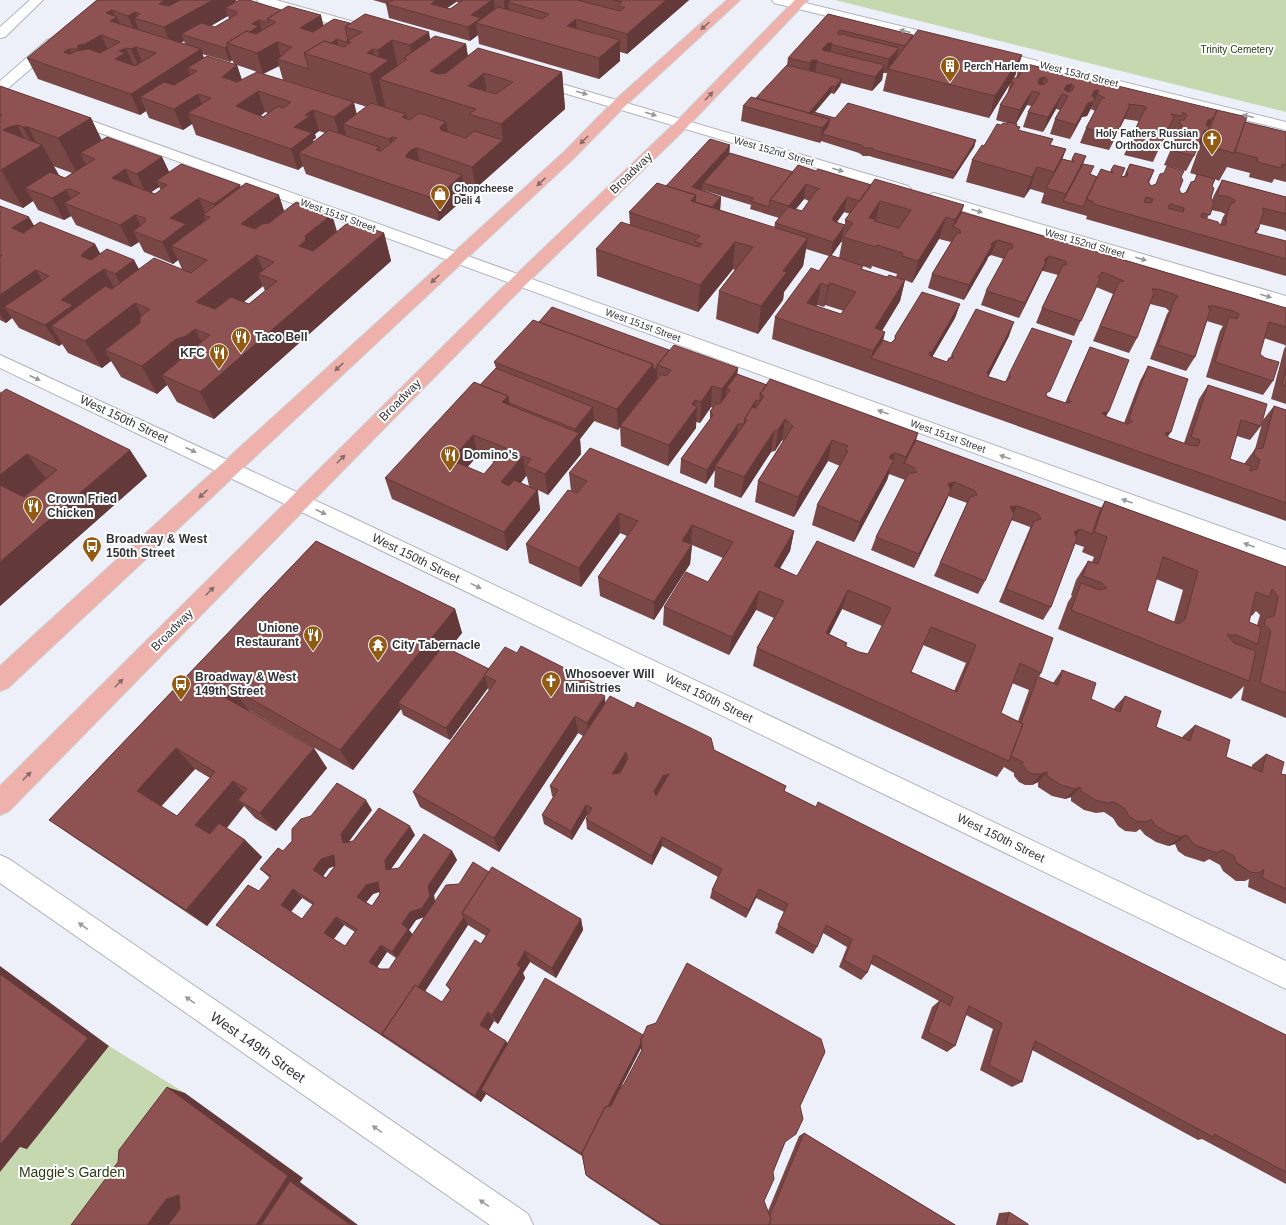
<svg xmlns="http://www.w3.org/2000/svg" width="1286" height="1225" viewBox="0 0 1286 1225" font-family="Helvetica,sans-serif">
	<rect width="100%" height="100%" fill="#edf0f9"/>
	<path fill="#c6d8af" d="M835,0h451v112z
		M109,1046l76,47 -45,60 -45,72h-95v-53l22,-27 5,3z"/>
	<g fill="none" stroke-linecap="round" stroke-linejoin="round">
		<defs>
			<path id="minor" d="M257,0h19l89,25 1,3 -1,3h-10l-96,-28z
				M772,0h21l157,38 1,3 -1,3 -5,1 -171,-42z
				M52,39l5,1 2,3 -2,3 -52,45 -5,1v-11l47,-41z
				M990,49l296,73v8l-301,-74 -2,-3 2,-3z
				M535,76l373,110 3,3 -3,3 -5,2 -5,-2 -368,-109 -2,-3 2,-3z
				M67,112l1219,438v17l-1224,-448 -2,-3 2,-3z
				M934,193l352,103v12l-357,-107 -3,-3 3,-3z
				M0,355l351,162 935,444v28l-949,-460 -337,-161z
				M0,855l9,4 519,355 5,11h-43l-490,-342z"/>
			<path id="secondary" d="M30,0h13l-38,37 -5,1v-11z"/>
			<path id="primary" d="M727,0h13l-116,107 -50,51 -566,530 -8,3v-25l564,-514 50,-51z
				M795,0h13l-121,127 -174,170 -504,514 -9,4v-29l501,-497 176,-168z"/>
		</defs>
		<use href="#minor" stroke="#b1b3bc" stroke-width="2"/>
		<use href="#secondary" stroke="#b1b3bc" stroke-width="2"/>
		<use href="#primary" stroke="#cececf" stroke-width="2"/>
		<use href="#minor" fill="#fff" fill-rule="evenodd"/>
		<use href="#secondary" fill="#fff" fill-rule="evenodd"/>
		<use href="#primary" fill="#efb1ab" fill-rule="evenodd"/>
	</g>
	<path fill="#7a4747" fill-rule="evenodd" d="M97,0l139,2 88,24 26,-3 80,16 36,5 2,12 94,16 3,37 -89,79 -12,-4 2,13 -27,24 -133,-47 -3,-8 -5,4 -102,-35 -4,-11 -9,6 -34,-12 -3,-7 -6,4 -102,-36 -11,-21zM228,16l1,3 -14,8 -4,-1zM184,41l1,3 -4,-1zM202,54l28,8 2,-2 2,4 29,10 16,-8 4,14h-41l-5,-15 -33,-7zM283,80l84,27 -10,7zM265,112l3,1 -5,4 -2,-1zM319,131l6,2 -11,9 -1,-2 3,-2 -1,-4z
		M373,0h316l-62,54 -7,-2v9l-21,18 -120,-35 -1,-9 -8,6 -81,-23 -3,-14h1zM456,2l4,1 -10,6 -3,-1z
		M828,14l85,21v3l109,17 -7,21 -2,2h3l2,-8 196,47 3,-7 28,12 41,10v50l-12,-3 -2,4 -23,-6 1,-4 -23,-6 -8,14 -4,-2 -3,7 -1,12 1,2 2,-5 8,-15 64,17v35l-2,-2 -24,-6 -2,6 -2,4 30,7v-1v36l-200,-57 1,-3 -46,-13 3,-10 -14,-4 -6,9 -58,-16 6,-22 29,-35 6,-1v-1l-11,-3 4,-15 7,-10 3,-12 -21,35 -106,-27 4,-18h-4l-1,7 -10,11 -31,-8 -1,3 -6,8 -3,-1 -16,19 20,6 141,22 -2,7 -21,32 -81,-22 -2,-1h-7l-4,-3 -38,-12 -1,2 -79,-22 2,-15 13,-8 31,-33 1,-7zM1027,105l4,1 -3,6 -5,15 20,5 13,-23 4,1 -5,9 -5,15 20,5 12,-22 5,-1 6,-11 -2,4 4,2 -9,17 -6,15 29,7 15,-31 14,2 1,1 -15,33 29,7 15,-33 7,1 2,-3 -5,10 3,3 -11,25 22,6 8,-15 4,-11h2l-10,28 7,2 -3,6 -3,1 -6,11 -3,1 -3,-4 2,-13 -30,9 -2,-3 5,-13 -24,-6 -6,12 -3,1 -7,-12 -4,7 -13,5 -7,-2 -7,-11 3,-8 -14,3 -1,2 -9,-2 4,-10 -15,-4 -32,-15 1,-3 -4,-1 1,-2h-1zM1211,210l10,2 4,2 -2,3 -3,8 -13,-6z
		M0,86l91,32 10,22 61,17 7,15 72,15 43,24 53,21 47,1 7,28 -177,158 -37,-17 -10,-17 -10,9 -36,-17 -10,-16 -9,7 -34,-15 -6,-9 -3,2 -40,-18 -7,-10 -6,5 -6,-3v-114l34,20 61,18 5,10 34,6 5,9h43l-4,-9 -5,4 -29,-12 -5,-10 -8,5 -55,-22 -5,-9 -7,4 -26,-10 -5,-9 -10,7 -23,-9zM53,166l19,7 -7,5 -7,-3zM159,187l2,3 -6,4 -4,-2zM263,286l2,5 -16,13 -5,-2z
		M730,153l63,19 23,-1 146,41 324,96v96l-15,-5 13,-50 2,-3 -1,-1 -21,-7 -4,16 13,27 -10,14 -57,-18 14,-46 3,-5 -16,-5 -12,36 -9,14 -36,-12 17,-45 2,-3 -3,-3 -16,-4 -13,34 -8,15 -36,-12 20,-47 -17,-7 -22,49 -38,-13 6,-15 16,-33 -15,-4h-1l-23,47 -38,-13 5,-14 18,-32 -13,-4 -3,2 -1,3 -23,40 -36,-12 4,-14 19,-32 -12,-3 -27,44 -7,-3 -5,21 -18,30 3,1 -2,8 8,3 3,-3 1,-4 65,-32 -5,14 -23,39 15,5 3,-4 2,-4 57,-18 -20,39v2l16,5 4,-8 38,22 18,7 18,-41 7,-15 16,69 18,7 16,-42 8,-15 20,70 1,2 15,5 15,-44 9,-14 53,41 -11,14 -13,-4 -7,23 14,5 11,-15 8,-29 11,-14 12,4v111l-514,-182 3,-22 44,-46 10,-15 -23,-7 -3,17 -19,26 -1,8 -25,34 -42,-15 3,-28 16,-21 -2,-1 -35,43 -101,-36 -1,-27 34,-25 -1,-12 37,-26zM702,190l49,15 -1,4 29,9 -4,5 -1,5 -54,-18 1,-13zM804,199l5,2 -7,10 -6,-2zM844,212l6,2 -5,6v5l-8,-3zM841,242h1l-3,16 -8,-2zM863,266l8,3 1,-3 25,8 -1,3h-9l-25,-8zM817,305l7,2 1,-2 19,6 -3,3 -25,-8z
		M539,322l130,28 69,18 -1,6 30,11 151,48 -2,7 185,68 4,-7 181,66v151l-45,-18 3,-14 -13,13 -173,-70 10,-27 4,-6 -1,-1 5,-15 12,-19 4,1 2,-5 -12,-5 2,-5 -9,-3 -24,63 -8,13 -44,-18 28,-67 3,-7v-1l-19,-7 -26,61 -7,13 -44,-18 33,-73 -19,-7 -3,8 -31,64 -43,-18 5,-13 29,-57 -16,-6 -2,6 -33,62 -42,-17 5,-20 23,-39 -12,-5 -34,56 -39,-15 3,-21 25,-40 -1,-1 -7,11 -4,1 -30,46 -27,-11 1,-17 -9,14 -26,-11 1,-14 29,-40v-8l3,-3 -2,-1 -11,16 -4,-1v6l-28,38 -47,-20 -1,-19 -2,3 -24,-9 -14,18 1,15 -33,41 -10,-5 2,20 -33,41 -115,-52 -7,-21 95,-93 16,-17 -2,-6zM478,455l16,7 -10,12 -17,-7zM526,476l1,1 2,9 -8,-3zM1156,579l27,11 -9,32 -27,-11zM1256,611l4,4 -3,10 -8,-3 2,-7 1,1z
		M0,391l1,2 129,57 17,26 -147,130z
		M569,473l225,58 -4,20 -10,17 17,8 20,-35 224,132 -2,4 14,6 9,-13 29,29 23,10 1,-2 10,-11 31,31 26,11 1,-2 12,-11 31,32 26,10v-2l14,-11 15,20 5,1v129l-38,-17 1,-8 -4,2h-9l-13,-10 -3,-6 -11,-6 -5,3 -19,-6 -7,-5 -3,-7 -7,2 -12,-4 -11,-7 -5,-6 -4,3 -11,-1 -7,-5 -5,-8 -9,-6 -8,1 -12,-3 -13,-9v-4l-6,2 -13,-3 -14,-9v-5l-6,3h-7l-6,-3 -5,-6v-3l-10,-6 -7,10 -244,-111 4,-18 17,-30 -18,-8 -27,45 -66,-30 1,-18 44,-25 15,-24 -31,-13 -2,19 -36,56 -54,-24 -2,-19 29,-41 -7,-3 -39,54 -52,-24 -3,-19 45,-53zM842,609l40,17 -14,28 -9,-2 -13,-5 1,-4 -18,-9zM923,645l43,18 -12,28 -43,-19zM1012,683l17,7 -11,31 -17,-8z
		M316,541l139,68 7,24 -13,16 40,20 112,25 4,8 109,48 72,36 -2,5 32,16 470,228v149l-84,-45 -4,1 -166,-90 -10,32 -10,5 -32,-17 13,-41 -27,-14 -11,31 -8,6 -26,-14 11,-31 7,-6 -68,-37 -4,9 -6,7 -22,-13 8,-20 -24,-14 -6,14 -4,7 -38,-21 9,-21 -28,-14 -10,20 -36,-20 2,-8 6,-13 -56,-31 -10,19 -65,-36 -1,-10 2,-4h-1l-15,25 -28,-16 -2,-9 11,-18 -1,-1 -2,-10 33,-50 -5,-3 -79,119 -79,-45 -7,-15 76,-101 -1,-3 -38,52 -47,-25 -2,-6 -48,61 -105,-60 79,58 -51,63 -21,-13 -11,-12 -17,22 18,12 17,17 -55,69 -132,-88 -26,-18zM195,769l15,9 -33,38 -16,-10z
		M372,810l-24,32 67,-7 -24,34 8,-1 53,-17 5,9 -23,35 1,7 24,-18 30,-12 92,47 2,11 -27,48 -26,-16 -7,11 2,5 -27,46 -4,-3 -5,9 19,14 135,-9 157,71 -27,66 -9,29 4,10 31,-75 5,-3 152,92h-296l-71,-47 -3,-3 -4,-19 -96,-62 -5,8 -255,-170 -10,-7 43,-34 11,-13 -10,-9 23,-18 9,-10zM335,866l-9,12 -3,-2 6,-8zM379,892l1,2 -8,12 -6,-4 7,-8zM302,898l11,7 -11,14 -11,-7zM424,917l-11,18 -4,-5 7,-10zM344,925l11,7 -10,14 -11,-7zM468,925l18,11 -5,8 -35,41 4,5 -8,12 -17,-11zM387,952l9,6 -7,11h-9l-3,-2zM641,1048v4l-17,32 -4,5z
		M1009,1212l19,13h-32l3,-12z"/>
	<path fill="#633939" d="M155,0h52l-40,24z
		M213,0h23l3,10 -14,-2 3,8 -37,21 -10,-3 3,7 -12,7 -8,-21z
		M436,0h20v2l-23,16 -2,-14z
		M492,0h2l1,13 -19,10 2,12 -8,6 -2,-14 3,-12z
		M505,0h11l-8,2 1,10 -4,3 -1,-14z
		M666,0h23l-62,54v-20z
		M112,10l3,8 2,-1 9,20 -7,4 -13,-28z
		M135,12l3,7 -4,-1 7,17 -4,2 -9,-21z
		M321,15l5,21 -26,-8z
		M576,19l1,20 -10,-13z
		M259,20l4,14 -33,10 22,-20z
		M368,29l9,40 4,-3 -3,-16 14,-10 8,37 -21,2 6,27 -6,4 -9,-36 -3,-21z
		M429,32l6,36 31,-24 5,37 -54,1 -7,-37z
		M101,35l10,21 -23,14 -10,-21v-4z
		M913,35l-3,15 -9,10 4,-14z
		M337,39l5,21 -25,-7z
		M620,40v21l-21,18v-21z
		M277,42l5,19 -5,-2 2,7 -16,8 -6,-21z
		M828,43h4l-2,14 -8,-8z
		M227,46l5,14 -2,2 -5,-14z
		M136,47l9,21 -5,2 -9,-21z
		M126,48l9,20 -20,-9 4,-8z
		M899,48l-4,14 -7,7 -2,4 3,-14z
		M69,49l10,21 -15,-18z
		M201,49l7,21 -11,1 -10,-3 5,13 -52,16 6,14 -6,4 -9,-21z
		M1022,55l-7,21 -26,42 6,-22z
		M812,60h5l-2,14 -7,4 2,-15z
		M237,65l7,22 -22,-10z
		M885,65l-3,15 -10,11 3,-14z
		M562,72l3,37 -89,79 -4,-21 31,-27 -2,-16z
		M484,73l5,37 -13,-1 -8,-23z
		M1045,77l-5,14 -2,-9 2,-4z
		M842,79l-2,7 -6,8 1,-7z
		M1072,84l-4,12 -4,-7 3,-4z
		M832,86l-1,7 -23,27 -4,-1z
		M1099,90l-12,26 -5,1 -12,22 6,-14 18,-34z
		M258,91l7,21 -21,15 -8,-21z
		M1032,91l-5,14 -12,20 5,-15z
		M198,94l8,21 -18,-2 4,11 -9,6 -9,-21z
		M1062,94l-6,15 -13,23 5,-15z
		M354,102l5,22h-16l3,10 -6,4 -6,-21z
		M1130,105l-6,15 -15,30 6,-14z
		M313,110l6,21 -4,3 1,4 -3,2 5,15 -19,-2 4,13 -5,4 -7,-21 3,-22 11,-12z
		M406,114l5,22 -9,-19z
		M91,118l18,37 -14,4 -15,-6 8,16 -10,6 -20,-37z
		M830,119l-3,14 -5,1 -1,7 -1,2 2,-15z
		M1212,119l-5,12 1,-1 -7,15 -5,1 12,-26z
		M446,122l4,21 -6,6 -4,-22z
		M17,125l14,26 4,-2 -12,-22h5l11,20 3,-2 21,37 -38,6 8,13 -10,7 -22,-38 2,-40 6,-3z
		M392,137l5,21 -3,2 -5,-21z
		M976,140l-2,7 -21,32 3,-7z
		M730,145l-1,15 -26,23 -1,7 -7,8 -1,25 -3,-22 1,-14z
		M379,147l5,21 -8,-18z
		M417,148l4,22 -15,-13 1,-3 4,-4z
		M1066,149l-8,22 -10,18 6,-17z
		M1086,156l-6,15 -17,30 3,-7z
		M162,157l10,21 -16,3 3,6 -12,8 -10,-21z
		M1037,167l-7,22 -6,9 8,-21z
		M125,169l11,22 -24,-13z
		M462,175l4,22 -27,24 -4,-22z
		M806,184l-2,15 -17,21 2,-14z
		M240,185l8,22 -25,18 -9,-21z
		M66,190l10,18 -12,-5 7,13 -7,4 -12,-22z
		M279,195l9,28 -36,29 -11,-28z
		M721,197l-1,14 -13,1z
		M847,197l-3,15 -15,21 3,-14z
		M199,198l7,18 -3,-1 3,6 -35,25 7,14 -5,4 -11,-22 8,-24z
		M880,201l-5,21 -6,-4z
		M964,205l-7,22h-4l-5,15 7,-22z
		M332,214l8,28 -25,26 -16,-22 6,-10z
		M135,215l11,20 -13,-4 6,11 -8,5 -11,-22z
		M29,217l13,22 -17,11 -13,-22z
		M946,217l-7,22 -27,44 6,-22z
		M844,227l-3,15 -10,14 2,-14z
		M384,233l7,28 -177,158 -14,-27z
		M808,238l-5,28 -19,26 -1,8 -25,34 3,-28 22,-35z
		M997,240l-6,15 -3,2 -1,3 -23,40 5,-15 22,-41z
		M735,242l-2,27 -35,43 2,-27z
		M95,244l12,22 -3,3 12,22 -65,35 11,18 -3,2 -14,-21 16,-25 22,-47z
		M257,255l9,22 -8,-3 5,12 -54,43 -13,-27z
		M1049,256l-6,15h-1l-23,47 25,-58z
		M134,260l11,22 -18,14 -12,-22z
		M36,270l13,22 -45,15 8,11 -6,5 -6,-9v-19z
		M905,280l-5,21 -30,49 5,-22z
		M821,283l-4,22 -14,19 4,-21z
		M830,283l-5,22 -1,2 4,-21z
		M135,303l15,28 -45,19 6,11 -9,7 -17,-27z
		M960,304l-5,14 -28,48 5,-14z
		M1014,322l-5,14 -25,49 3,-13z
		M195,329l14,27 -47,19 5,10 -10,9 -15,-28 34,-27z
		M885,332l-5,21 -9,5 2,-7z
		M653,364l4,1v15l-37,46v1l-2,3 -1,-21z
		M738,368l-3,21 -5,1 -4,-1 -1,15 -5,6 2,-21z
		M712,386l-1,21 -11,16 1,-21z
		M508,396l3,21 -9,-15z
		M695,400v10l2,-3 -1,21 -28,38 1,-21 23,-41z
		M756,400l-2,14 -6,-2z
		M593,407l1,14 -14,18 1,15 -33,41 -3,-21 31,-37 -1,-8z
		M1109,411l-8,15 1,-13z
		M785,419l-3,21 -7,11 3,-21z
		M738,424l-2,15 -21,27v4l-9,14 1,-14z
		M774,431l-3,21 -30,46 3,-21z
		M1171,432l-10,14 4,-13z
		M918,433l-7,21 -7,9 -5,14 7,-20z
		M473,435l5,20 -22,26 -5,-21z
		M832,440l-4,21 -34,56 4,-20z
		M130,450l17,26 -147,130v-44z
		M895,453l-8,27 -33,62 6,-20 29,-64 2,-3z
		M27,454l20,26 -32,27 -15,-17v-15z
		M523,456l3,20 -21,26 -4,-20z
		M954,482l-9,22 -31,64 34,-84z
		M537,490l3,20 -33,41 -3,-19z
		M1017,506l-7,14v-13z
		M619,513l1,20 -39,54 -2,-19z
		M692,525l-1,20 -9,-4z
		M1080,529l-8,14 2,-11z
		M794,531l-4,20 -20,34 4,-19z
		M692,544l-2,20 -36,56v-18z
		M848,590l-6,19 -21,42 5,-18z
		M759,591l-3,19 -27,45 3,-18z
		M455,609l7,24 -59,73 -5,-3 3,6 -48,61 -13,-20z
		M485,676l3,12 -38,52 -4,-12z
		M600,686l1,16 4,-6 1,17 -17,26 -2,-16 9,-31z
		M232,688l16,22 -24,-13z
		M575,716l3,17 -79,119 -5,-14z
		M176,748l19,21 -37,41 -21,-19z
		M314,748l13,20 -51,63 -16,-18z
		M626,752v10l-13,22 -1,-10z
		M1047,772l-9,10 -6,3 9,-11z
		M669,774l-15,27v-10l9,-15z
		M233,781l17,19h-12l6,6 -30,37 -19,-18z
		M1080,787l-9,10 -6,2 10,-10z
		M366,800l6,10 -24,33h-5l-2,-9z
		M586,805l1,10 -15,25 -1,-9z
		M410,826l5,9 -24,34 -5,1 -1,-10z
		M1187,835l-12,9 -7,2 13,-9z
		M662,837v9l-10,19v-9z
		M245,840l17,17 -55,69 -21,-16z
		M1222,850l-13,9 -5,3 13,-9z
		M452,851l5,9 -23,35 1,9 -8,12 -11,4 -7,10 5,6 -15,23 -7,-7 10,-28 26,-38z
		M334,855l7,9 -12,4 -8,11 -8,-9 8,-11z
		M378,882l6,8 -11,4 -9,11 -7,-8 9,-12z
		M293,889l9,9 -13,15 -8,-8z
		M759,889l-3,9 -10,20 3,-8z
		M336,917l8,8 -12,16 -8,-8z
		M464,917l4,8 -75,116 -8,-5z
		M581,919l2,11 -27,48 -4,-10z
		M381,945l6,7 -11,17 -7,-7z
		M525,951l5,11 -7,11 2,5 -27,46 -6,-9 25,-50z
		M0,966l109,80 -82,103 -7,-2 -20,25z
		M488,1012l6,9 -8,12 -6,-8z
		M506,1041l6,8 -31,41 5,4 -5,8 -6,-6z
		M641,1043v5l-56,109 -2,-2z
		M167,1087l18,6 118,85 -3,4 58,43h-102z
		M179,1195l19,2 -30,28h-21l19,-26z"/>
	<path fill="#8e5252" stroke="#633939" fill-rule="evenodd" d="M97,0h68l-6,4 10,2 11,-6h33l-49,27 -30,-9 6,-4 -5,-2 -7,4 -16,-6 -6,3 11,4 -7,4 91,28 -70,45 -104,-36zM101,35l19,7 -20,11 -11,-4 -13,2 -6,3 -6,-2 5,-3h9v-4l7,-1zM136,47l20,6 -21,13 -20,-7 10,-6 -6,-2 7,-3 5,1z
		M239,0h10l32,10 -14,9 1,4 -9,-3 -7,4 7,2 -9,6 -4,-1 -19,12v3l-2,2 -44,-14 20,-11 14,4 22,-13v-2l-12,-4z
		M393,0h43l-5,4 19,5 13,-9h29l-21,15 10,3 -13,9 -82,-23z
		M511,0h66l43,11 5,-4 -7,-1 4,-4 -9,-2h53l-39,34 -51,-15 -9,7 53,14 -21,18 -123,-35 22,-16 44,12 7,-5 -41,-12z
		M288,6l33,9 -21,13 13,4 21,-13 16,4 -5,4 3,14h-1l1,2 -11,-4 -6,4 -7,-2 -20,12 5,16 -32,-10 6,-4 2,-3 7,-5 -15,-5 -20,11 -30,-10 19,-12 10,3 20,-12 -9,-3z
		M365,14l64,18 -19,13 -18,-5 -14,10 -5,-1 -6,4 22,7 -19,14 -66,-21 20,-12 20,6 7,-5 -4,-1 15,-9 -17,-5z
		M828,14l85,21 -8,11 -65,-16 -3,3 2,2 3,-1 57,14 -10,11 -56,-14 -1,-2h-4l-6,6 2,2h3l58,14 -10,12 -58,-15v-2h-5l-2,3 -22,-5z
		M918,30l104,25 -27,41 -107,-27z
		M435,36l31,8 -36,27 8,3 8,-1 32,-25 84,24 -61,52 -32,-10 7,-5 -97,-30 28,-20 -3,-1zM484,73l29,9 -17,12 -28,-8z
		M207,56l30,9 -15,12 15,5 20,-10 97,30 -20,15 -21,-7 -8,5 5,1 -16,11 18,6 -21,16 -103,-36 23,-15 -13,-4 -24,15 -34,-12 24,-15 10,3 23,-14 -10,-3zM258,91l33,11 -8,6 -5,-2 -15,11 -27,-11z
		M1023,63l194,47 -5,9 -4,1 -2,5 3,2 -1,3 -4,1 -10,25 -23,-6 11,-25 -3,-2 1,-3h4l3,-5 -4,-3 -1,4 -11,-2 3,2 -14,32 -30,-8 15,-31 2,-1 -3,-2 -16,-2 2,1 -15,31 -29,-8 16,-30h3l-8,-4 2,-4 -5,1 -2,5 3,3 -2,3 -5,1 -12,22 -21,-6 13,-23 -6,-2 -14,23 -20,-5 12,-19 -8,-2 -12,19 -20,-5 14,-22 -3,-2 2,-3h5l3,-5 -3,-3zM1045,77l3,3 -3,4 -5,1 -2,-3 2,-4zM1072,84l2,2 -2,5 -4,1 -4,-3 3,-4z
		M787,65l55,14 -7,8 -3,-1 -23,27 -53,-15z
		M0,86l91,32 -33,20 -30,-11h-5l-6,-2 -8,2 -6,3 39,15 -41,25h-1v-54l2,-1 -2,-1z
		M751,97l79,22 -8,9 -79,-22z
		M371,103l35,11 -4,3 8,3 9,-7 27,9 -6,5 1,3 25,8 8,-7 29,9 -31,27 -55,-19 -6,2 -4,4 -1,3 56,18 -27,24 -136,-46 30,-23 50,17 -3,3 5,1 16,-13 -5,-1 -3,2 -46,-15z
		M848,103l128,37 -20,32 -82,-22 -2,-2h-7l-4,-3 -39,-11 6,-8 2,-7 -19,-5 2,-2 22,6z
		M1217,110l30,7 -13,36 -30,-8z
		M1008,122l9,2 -1,2 4,1 -2,3 35,9 -3,6 16,4 -12,23 -17,-5 -5,10 -60,-17 10,-15 2,1 13,-22 4,1 2,-2 4,1z
		M1245,122l41,10v33l-4,-1 -1,4 -24,-6 1,-4 -23,-6z
		M107,137l55,20 -25,17 -12,-5 -13,9 43,16 12,-9 -11,-4 25,-17 59,21 -26,19 -15,-6 -29,20 16,6 -24,18 -29,-11 12,-9v-4l-10,-3 -15,10 -56,-22 16,-10 -10,-4 -4,1 -14,8 -27,-10 25,-16 15,6 30,-19 -15,-6z
		M710,139l20,6 -38,42 29,10 -9,10 -17,-5 1,-7 -30,-9z
		M730,153l63,19 -23,28 -1,7 -18,-6 3,-3 -51,-15z
		M1075,153l11,3 -20,38 -20,-6 16,-29 12,3 -2,-3z
		M1083,164l11,2 -4,8 7,3 -14,30 -20,-6z
		M1130,164l24,6 -4,9h-1l-1,2 3,5 5,-2 4,-10 4,-1 3,-7 17,5 -3,6 2,3 -4,10 3,4 5,-2 4,-10 4,-1 2,-7 18,5 -3,7 2,2 -3,10 3,5 -4,12 -8,-2 -1,4 17,5 2,3h5l2,-4h-2l6,-18h3l1,-3 -6,-3 -12,-2 5,-15 64,17v17l-23,-6 -1,2 2,1 -6,19 -2,-1 -1,4 31,8v18l-193,-55 1,-2 -8,-3 15,-30 12,4 -2,-3 3,-5 11,3 -4,9 6,-1 1,-3h-2zM1146,197l7,2 -2,4 -7,-1zM1170,204l14,4 -1,4 -15,-4z
		M798,165l18,6 2,-2 53,16 -11,16 -13,-4 -15,22 3,3 10,3 -1,2 -11,15 -58,-19 13,-16 14,4 14,-20 4,-2 -14,-5 -17,22 -19,-6z
		M875,179l89,26 -9,15 -9,-3 -28,44 -16,-5 1,-3 -26,-8 -1,2 -33,-10 10,-14 -8,-3zM880,201l31,9 -12,18 -25,-7 1,-2 -6,-1z
		M246,183l33,12 -38,29 14,5 7,-5 7,-1 27,-21 36,12 -27,22 1,4 -7,6 14,5 37,-30 34,12 -184,159 -38,-17 48,-40 -15,-6 -9,7 -10,3 -34,27 -37,-16 35,-27v-6l10,-8 -15,-6 -50,38 -34,-15 54,-40 7,3 42,-31 37,15 16,-13 -36,-14 39,-29 -7,-2zM257,255l17,7 -16,12 19,7 -28,23 -18,-7 -16,12 -19,-7z
		M657,183l39,12 -5,6 117,37 -25,33 4,1 -26,34 -42,-15 34,-44 -18,-5 -35,43 -104,-36 25,-27 78,25 3,-3 -8,-3 6,-5 -71,-24z
		M0,206l29,11 -17,11 11,5 17,-11 55,22 -12,9 -2,3 10,4 16,-11 27,11 -19,14 -11,-5 -12,8 -31,23 12,5 -28,20 -41,-18 45,-31 -13,-6 -36,25v-38l2,-2h-2z
		M962,212l324,96v19l-17,-5 -9,32 5,4 14,4 -6,19 -58,-19 14,-45 8,2 2,-5 -6,-3 -19,-5h-6l2,4 -15,47 -37,-12 17,-46 3,-2 -4,-3 -16,-5h-6l2,4 -17,45 -37,-12 19,-44 5,-1 -22,-9 -4,5 2,2 -19,42 -39,-13 21,-43 4,-1 -2,-3 -16,-5 -5,4 2,2 -21,41 -39,-12 23,-42 4,-1 -1,-4 -15,-4 -6,4 1,2 -23,39 -37,-11 25,-41h4l-2,-4 -6,-2z
		M830,255l33,11 -2,3 26,8 2,-2 16,5 -30,48 10,4 -12,19 -98,-34 36,-49 8,3zM821,283l7,3 2,-3 26,9 -15,22 -34,-11z
		M922,292l38,12 -28,48h-3l1,4 17,6 2,-4h4l-1,-4 24,-45 38,13 -25,48 -2,2 2,5 7,2 9,3 6,-5 -2,-3 23,-46 40,13 -22,50 -4,2 1,4 19,6 5,-1 -3,-4 22,-51 39,13 -20,51 -7,2 5,4 20,7 5,-2 -3,-4 19,-52 40,13 -17,53 -6,1 4,5 20,7 9,1 2,-6 -9,-3 17,-52 59,19 -6,22 -20,-6 -11,39 21,7 -1,5 7,-2 3,-9 -6,-5 1,-6 8,-1 11,-42 12,4v93l-415,-145 12,-18 8,3 5,-5 -1,-2z
		M552,307l117,43 -16,21v-7l-114,-42z
		M533,320l120,44 -36,45 -123,-47z
		M674,345l64,23 -16,21 -10,-3 -11,16 -6,-2 -3,4 5,3 -28,38 -49,-19 41,-52 5,2 5,-6 -14,-5z
		M1286,367v19l-4,-1z
		M496,368l97,39 -18,22 -66,-26 -1,-7 -28,-11z
		M737,374l30,11 -7,9v7l-4,-1 -11,18 -1,6h-6l-31,46 -26,-11 32,-44 -3,-4 7,-8 3,1 10,-14 -4,-1z
		M770,379l148,54 -12,24 -11,-4 -4,2 -2,3 5,2 -34,62 -43,-17 31,-54 -3,-1 3,-4 -16,-6 -34,57 -40,-16 35,-55 -8,-7 -7,11 -4,1 -30,46 -29,-11 32,-46 -2,-2 7,-11 4,1 8,-12 -4,-2z
		M474,382l34,14 -6,6 77,31 -34,41 -19,-8 5,-7 -8,-3 -22,26 8,4 5,-6 23,10 -33,42 -119,-54zM473,435l33,13 -22,26 -33,-14z
		M6,389l124,61 -130,112v-77l24,12 33,-27 -30,-16 -27,21v-81z
		M916,440l185,68 -9,26 -12,-5 -6,3 3,6 -26,69 -45,-18 28,-68 7,-2 -4,-6 -20,-7 -7,1 4,7 -29,67 -45,-18 30,-66 7,-2 -3,-5 -20,-8 -6,2 3,6 -32,64 -43,-17 32,-63 9,-2 -4,-5 -9,-4z
		M590,448l204,83 -20,35 23,10 20,-35 236,97 -12,35 -21,-10 -19,50 22,11 -14,37 -252,-113 27,-47 -25,-10 -27,46 -68,-30 22,-35 22,10 25,-40 -41,-17 -10,16 10,3 -38,58 -56,-25 40,-56 -19,-8 -40,55 -53,-24 42,-54 9,3 10,-12 -18,-8zM848,590l43,18 -23,46 -9,-2 -14,-6 2,-3 -21,-10zM931,627l45,18 -19,47 -46,-20z
		M1105,501l181,66v126l-26,-10 11,-52 -7,-7 2,-6 8,-2 4,-19 -6,-8 -2,8 -14,-5 -7,30 12,5 -3,17 -22,-9h-9l7,8 22,8 -7,30 -178,-71 10,-27 19,7 7,-2 -5,-5 -19,-7 5,-15 10,3 9,-27 -13,-5zM1163,557l35,14 -13,48 -6,5 -32,-13z
		M316,541l139,68 -115,141 -108,-62 -8,9 90,51 -54,65 -22,-13 9,-11 -14,-8 -38,44 15,9 9,-11 26,17 -59,70 -137,-90zM176,748l39,24 -38,44 -40,-25z
		M443,646l46,23 -5,6h1l-39,53 -48,-25z
		M521,646l79,40 -4,6 9,4 -18,27 -12,-7 -81,122 -81,-46 83,-111 -12,-6 21,-28 12,6z
		M1062,670l34,13 -5,16 29,13 5,-16 36,15 -5,16 34,14 5,-16 35,15 -4,17 36,15 4,-18 18,8 -3,12 5,1v114l-24,-11 2,-9 -5,4 -9,-1 -14,-10 -2,-6 -12,-6 -5,3 -20,-7 -6,-5 -4,-6 -6,2 -13,-4 -12,-7 -5,-7 -4,3 -11,-1 -7,-5 -5,-8 -10,-6 -7,1 -12,-3 -14,-9 -1,-4 -5,2 -14,-4 -14,-9v-4l-6,2h-8l-6,-3 -5,-6 1,-3 -12,-6 12,-32 -2,-1 16,-45 2,-1 19,8z
		M610,696l24,12 3,-6 58,28 16,8 3,12 72,36 -2,5 32,16 2,-5 468,233v137l-72,-38 -1,3 -178,-96 -13,41 -33,-17 13,-42 -33,-17 -14,40 -27,-14 12,-32 10,6 3,-9 -79,-42 -7,18 -23,-13 8,-21 -26,-14 -9,22 -39,-22 10,-21 -29,-15 -10,21 -37,-20 10,-21 -60,-32 -10,19 -66,-37 6,-11 -6,-3 -15,26 -29,-16 16,-25 -8,-4zM626,752l2,6 -8,15 -8,1zM669,774l-13,22 -2,-5 9,-15z
		M337,783l29,17 -25,34 2,9 10,-2 26,-33 31,18 -25,34 1,10 13,-2 25,-34 28,17 -24,35 2,10 -8,12 -12,4 -8,12 6,5 -16,23 -11,-7 -12,17 11,7h9l57,-84 13,-1 14,-22 16,10 -27,41 2,4 -46,70 -3,-2 -33,49 3,3 -169,-112 32,-40 11,6 12,-15 -11,-7 18,-21 5,3 9,-10v-12l9,-10 10,-3zM334,855l1,11 -9,12 -13,-8 8,-11zM378,882l2,12 -8,12 -15,-9 9,-12zM293,889l21,14 -12,16 -21,-14zM336,917l21,12 -12,17 -21,-13z
		M492,867l89,52 -29,49 -27,-17 -8,14 4,3 -29,47 -4,-3 -8,13 26,16 -31,55 -93,-62 33,-49 27,17 9,-13 -5,-4 29,-45 6,4 9,-14 -28,-17z
		M687,963l134,76 4,13 -25,54 3,13 -7,15 -11,8 -12,30 1,7 -10,22 7,18 -2,6h-106l-77,-50 -4,-22 23,-46 6,-1 8,-16 5,-6 18,-34 -1,-11 4,-8 2,-5 9,-3z
		M0,974l88,64 -87,106 -1,-1z
		M545,978l98,57 -2,4v4l-33,63 -3,1 -23,46v1l-101,-64z
		M167,1087l121,89 -32,49h-88l12,-16 -1,-14 -13,4 -19,26h-76l47,-63 1,-12z
		M804,1133l151,92h-186l2,-6 -1,-4z
		M290,1181l61,44h-90z
		M1009,1212l19,12v1h-22z"/>
	<defs><path id="oneway-solid" d="M-6-.8H1V-3.2L6.5 0L1 3.2V.8H-6Z"/></defs>
	<g fill="#886c6c">
		<use href="#oneway-solid" transform="translate(705 26) rotate(138)"/>
		<use href="#oneway-solid" transform="translate(709 96) rotate(-46)"/>
		<use href="#oneway-solid" transform="translate(584 140) rotate(135)"/>
		<use href="#oneway-solid" transform="translate(541 182) rotate(137)"/>
		<use href="#oneway-solid" transform="translate(435 279) rotate(137)"/>
		<use href="#oneway-solid" transform="translate(339 367) rotate(137)"/>
		<use href="#oneway-solid" transform="translate(341 459) rotate(-45)"/>
		<use href="#oneway-solid" transform="translate(203 494) rotate(137)"/>
		<use href="#oneway-solid" transform="translate(210 591) rotate(-45)"/>
		<use href="#oneway-solid" transform="translate(119 683) rotate(-45)"/>
		<use href="#oneway-solid" transform="translate(27 776) rotate(-45)"/>
	</g>
	<g fill="#999a9c">
		<use href="#oneway-solid" transform="translate(905 31) rotate(-166)"/>
		<use href="#oneway-solid" transform="translate(582 93) rotate(16)"/>
		<use href="#oneway-solid" transform="translate(651 114) rotate(17)"/>
		<use href="#oneway-solid" transform="translate(1248 116) rotate(-166)"/>
		<use href="#oneway-solid" transform="translate(838 170) rotate(16)"/>
		<use href="#oneway-solid" transform="translate(977 211) rotate(16)"/>
		<use href="#oneway-solid" transform="translate(1141 259) rotate(16)"/>
		<use href="#oneway-solid" transform="translate(1266 296) rotate(16)"/>
		<use href="#oneway-solid" transform="translate(35 378) rotate(25)"/>
		<use href="#oneway-solid" transform="translate(883 412) rotate(-160)"/>
		<use href="#oneway-solid" transform="translate(191 450) rotate(25)"/>
		<use href="#oneway-solid" transform="translate(1005 457) rotate(-160)"/>
		<use href="#oneway-solid" transform="translate(1127 501) rotate(-160)"/>
		<use href="#oneway-solid" transform="translate(321 512) rotate(25)"/>
		<use href="#oneway-solid" transform="translate(1249 545) rotate(-160)"/>
		<use href="#oneway-solid" transform="translate(476 586) rotate(26)"/>
		<use href="#oneway-solid" transform="translate(83 926) rotate(-145)"/>
		<use href="#oneway-solid" transform="translate(190 1000) rotate(-145)"/>
		<use href="#oneway-solid" transform="translate(377 1129) rotate(-145)"/>
		<use href="#oneway-solid" transform="translate(484 1203) rotate(-145)"/>
	</g>
	<defs>
		<symbol id="building-pin" viewBox="-11 -11 22 30"><path d="M0 17L-7.5 6A9.5 9.5 0 1 1 7.5 6Z" fill="#925a13" stroke="#fff"/><path d="M-4-6H4V6H1V3H-1V6H-4ZM-2.5-4.3h1.7v1.8h-1.7ZM.8-4.3h1.7v1.8H.8ZM-2.5-1h1.7V.8h-1.7ZM.8-1h1.7V.8H.8Z" fill="#fff"/></symbol>
		<symbol id="church-pin" viewBox="-11 -11 22 30"><path d="M0 17L-7.5 6A9.5 9.5 0 1 1 7.5 6Z" fill="#925a13" stroke="#fff"/><path d="M-1.2-6h2.4v3.5h3.3v2.4h-3.3V6h-2.4V-.1h-3.3v-2.4h3.3Z" fill="#fff"/></symbol>
		<symbol id="shop-pin" viewBox="-11 -11 22 30"><path d="M0 17L-7.5 6A9.5 9.5 0 1 1 7.5 6Z" fill="#925a13" stroke="#fff"/><path d="M-5-2.5h2.3a2.7 3.5 0 0 1 5.4 0H5L5.5 6h-11ZM-1.5-2.5h3a1.5 2.3 0 0 0-3 0Z" fill="#fff"/></symbol>
		<symbol id="restaurant-pin" viewBox="-11 -11 22 30"><path d="M0 17L-7.5 6A9.5 9.5 0 1 1 7.5 6Z" fill="#925a13" stroke="#fff"/><path d="M-5-6h1v4h1v-4h1v4h1v-4h1v5L-1.5 .5V6h-2V.5L-5-1ZM5-6V6H3V1.5H1.5Q1.5-4 5-6Z" fill="#fff"/></symbol>
		<symbol id="bus-pin" viewBox="-11 -11 22 30"><path d="M0 17L-7.5 6A9.5 9.5 0 1 1 7.5 6Z" fill="#925a13" stroke="#fff"/><path d="M-5-6H5V4H4V6H2V4H-2V6H-4V4H-5ZM-3.5-4V0h7V-4ZM-3.5 1.2v1.5H-2V1.2ZM2 1.2v1.5H3.5V1.2Z" fill="#fff"/></symbol>
		<symbol id="temple-pin" viewBox="-11 -11 22 30"><path d="M0 17L-7.5 6A9.5 9.5 0 1 1 7.5 6Z" fill="#925a13" stroke="#fff"/><path d="M0-6L5-2H3V0L6.5 2.5H4V6H1.5V3h-3V6H-4V2.5H-6.5L-3 0V-2H-5Z" fill="#fff"/></symbol>
	</defs>
	<g fill-rule="evenodd">
		<use href="#building-pin" x="939" y="55" width="22" height="30"/>
		<use href="#church-pin" x="1201" y="128" width="22" height="30"/>
		<use href="#shop-pin" x="429" y="183" width="22" height="30"/>
		<use href="#restaurant-pin" x="230" y="326" width="22" height="30"/>
		<use href="#restaurant-pin" x="208" y="342" width="22" height="30"/>
		<use href="#restaurant-pin" x="439" y="444" width="22" height="30"/>
		<use href="#restaurant-pin" x="22" y="495" width="22" height="30"/>
		<use href="#bus-pin" x="81" y="535" width="22" height="30"/>
		<use href="#restaurant-pin" x="302" y="624" width="22" height="30"/>
		<use href="#temple-pin" x="367" y="634" width="22" height="30"/>
		<use href="#church-pin" x="540" y="670" width="22" height="30"/>
		<use href="#bus-pin" x="170" y="673" width="22" height="30"/>
	</g>
	<g text-anchor="middle" dominant-baseline="central" stroke-width="4" stroke-linejoin="round" paint-order="stroke">
		<g font-size="10" fill="#2d3c13" stroke="#fff">
			<text x="1237" y="49">Trinity Cemetery</text>
		</g>
		<g font-size="10" font-weight="bold" fill="#333438" stroke="#fff" text-anchor="start">
			<text x="964" y="66">Perch Harlem</text>
			<text x="1198" y="133" text-anchor="end">Holy Fathers Russian<tspan x="1198" dy="12">Orthodox Church</tspan></text>
			<text x="454" y="188">Chopcheese<tspan x="454" dy="12">Deli 4</tspan></text>
		</g>
		<g font-size="10" fill="#333438" stroke="#fff">
			<text transform="translate(1079 74) rotate(14)">West 153rd Street</text>
			<text transform="translate(774 151) rotate(16)">West 152nd Street</text>
			<text transform="translate(338 215) rotate(20)">West 151st Street</text>
			<text transform="translate(1085 243) rotate(16)">West 152nd Street</text>
			<text transform="translate(643 325) rotate(20)">West 151st Street</text>
			<text transform="translate(948 436) rotate(20)">West 151st Street</text>
		</g>
		<g font-size="12" fill="#333438" stroke="#fff">
			<text transform="translate(631 173) rotate(-44)">Broadway</text>
			<text transform="translate(400 400) rotate(-45)">Broadway</text>
			<text transform="translate(124 419) rotate(25)">West 150th Street</text>
			<text transform="translate(416 558) rotate(26)">West 150th Street</text>
			<text transform="translate(172 630) rotate(-45)">Broadway</text>
			<text transform="translate(709 698) rotate(26)">West 150th Street</text>
			<text transform="translate(1001 838) rotate(26)">West 150th Street</text>
		</g>
		<g font-size="12" font-weight="bold" fill="#333438" stroke="#fff" text-anchor="start">
			<text x="255" y="337">Taco Bell</text>
			<text x="205" y="353" text-anchor="end">KFC</text>
			<text x="464" y="455">Domino's</text>
			<text x="47" y="499">Crown Fried<tspan x="47" dy="14">Chicken</tspan></text>
			<text x="106" y="539">Broadway &amp; West<tspan x="106" dy="14">150th Street</tspan></text>
			<text x="299" y="628" text-anchor="end">Unione<tspan x="299" dy="14">Restaurant</tspan></text>
			<text x="392" y="645">City Tabernacle</text>
			<text x="565" y="674">Whosoever Will<tspan x="565" dy="14">Ministries</tspan></text>
			<text x="195" y="677">Broadway &amp; West<tspan x="195" dy="14">149th Street</tspan></text>
		</g>
		<g font-size="14" fill="#333438" stroke="#fff">
			<text transform="translate(258 1047) rotate(35)">West 149th Street</text>
		</g>
		<g font-size="14" fill="#2d3c13" stroke="#fff">
			<text x="72" y="1172">Maggie's Garden</text>
		</g>
	</g>
</svg>
